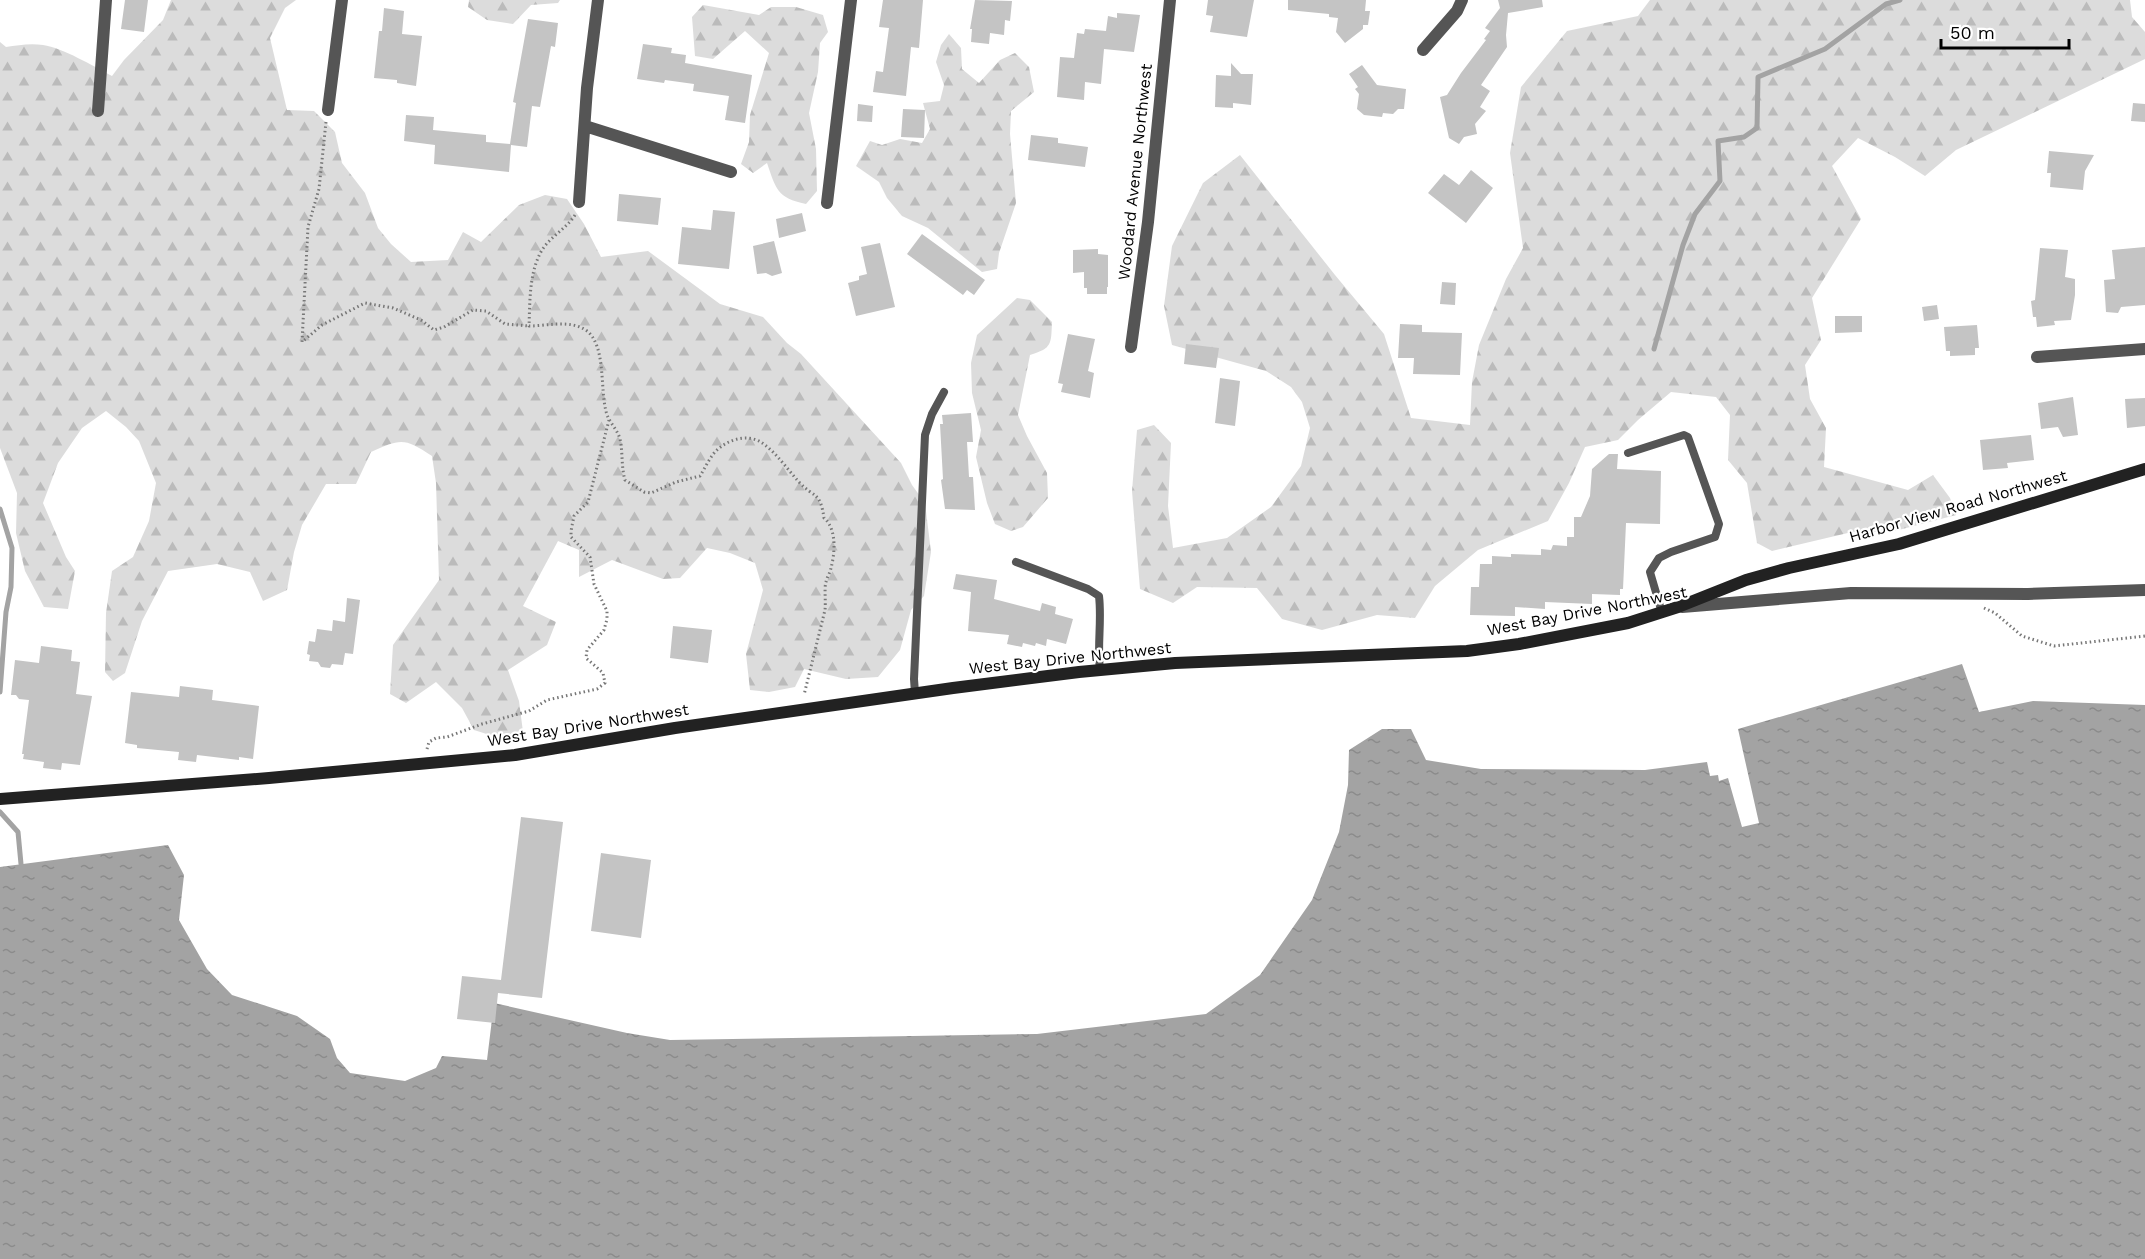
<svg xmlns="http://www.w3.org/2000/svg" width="2145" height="1259" viewBox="0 0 2145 1259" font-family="'Work Sans',sans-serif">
	<defs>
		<pattern id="forest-firs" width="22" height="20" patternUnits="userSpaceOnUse" patternTransform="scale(1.5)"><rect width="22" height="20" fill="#dcdcdc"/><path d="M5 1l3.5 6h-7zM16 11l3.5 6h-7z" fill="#bbb"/></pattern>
		<pattern id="water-ripples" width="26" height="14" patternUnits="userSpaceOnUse" patternTransform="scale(1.5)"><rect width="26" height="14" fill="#a3a3a3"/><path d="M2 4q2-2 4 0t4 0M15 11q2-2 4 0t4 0" fill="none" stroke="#8b8b8b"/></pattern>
	</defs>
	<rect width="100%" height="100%" fill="#fff"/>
	<path fill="url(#forest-firs)" d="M171,0h125l-11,8 -15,30 17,72 27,1 21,21 7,31 23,30 13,35 13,16 20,18 37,-2 15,-28 18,10 38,-37 26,-10 22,4 17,25 17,33 47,-6 72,53 43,13 24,26 14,11 100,109 11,22 13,18 6,49 -7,44 -13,14 -11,40 -22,27 -32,2 -42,-10 -9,18 -26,5 -19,-2 -4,-36 17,-64 -8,-27 -25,-10 -23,-5 -27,30 -17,1 -51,-19 -33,17v-27l-21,-9 -35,65 33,16 -9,23 -39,25 11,31 4,31 -27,5 -22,-7 -12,-22 -26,-26 -30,21 -16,-9 3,-49 46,-65 -3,-97 -4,-27c-27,-18 -31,-18 -61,-4l-15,32h-30l-24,41 -8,27 -7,38 -24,11 -13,-29 -33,-8 -49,7 -26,50 -17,52 -12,8 -8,-9 1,-59 6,-42 21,-14 16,-36 7,-38 -17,-42 -13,-14 -20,-16 -24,17 -24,35 -15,40 23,54 9,14 -7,38 -24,-2 -19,-36 -9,-38 1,-40 -17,-45v-406l6,5c12,-2 25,-4 37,-2 20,3 50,21 69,31l12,-16 39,-40z
		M469,0h91l-2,3 -27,2 -18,19 -26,-4 -19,-13z
		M1650,0h480l2,17 13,15v27l-189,91 -31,26 -30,-19 -37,-19 -26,28 29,53 -49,79 9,42 -16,25 5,34 16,29 -2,39 84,23 25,-15 17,23 6,17 -65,17h-39l-80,19 -15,-8 -10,-60 -19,-23 2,-45 -14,-18 -45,-5 -33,28 -20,20 -33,7 -16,36 -21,38 -70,29 -43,36 -20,32 -38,-3 -55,15 -40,-11 -25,-31 -60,-1 -24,16 -33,-14 -8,-98 5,-61 17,-5 17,18 -3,63 5,42 54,-10 44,-31 30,-41 9,-38 -8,-26 -11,-15 -25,-16 -94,-26 -8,-39 8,-60 31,-63 37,-28 95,120 49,59 27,84 59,7 2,-43 7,-37 27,-66 17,-31 -13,-95 11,-66 46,-56 71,-15z
		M703,5l56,10 12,-8h25l27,8 5,17 -8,11 -2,29 -9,41 7,36 1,42 -11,13c-29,-6 -30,-15 -39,-41l-14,10 -12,-9 8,-22 1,-27 19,-62 -24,-22 -32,28 -18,-3 -3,-39z
		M949,34l12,14 1,21 17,14 21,-23 15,-7 14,14 5,25 -23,19 -1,23 6,69 -17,50 -2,16 -15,3 -54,-44 -26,-12 -15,-18 -8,-16 -23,-16 14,-25 12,4 18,-6 22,4 8,-14 -7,-26 17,-2 4,-16 -8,-23 5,-17z
		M1017,298l13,2 22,22c-1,23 0,26 -22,33l-12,60 9,21 20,37 1,25 -25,29 -12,4 -16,-7 -8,-21 -11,-46 5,-27 -9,-37 -1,-30 6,-28z"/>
	<path fill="url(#water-ripples)" d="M1962,664l17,48 54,-11 112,4v554h-2145v-392l168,-22 16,30 -5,45 28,49 25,26 65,21 33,23 7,19 13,15 55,8 31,-13 6,-12 45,4 7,-57 133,30 43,7 367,-6 169,-20 54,-39 52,-75 27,-68 9,-47 1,-35 33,-21h29l15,31 55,9 164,1 62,-8 3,14 8,-1 1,6 9,-3 14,49 17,-4 -21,-94z"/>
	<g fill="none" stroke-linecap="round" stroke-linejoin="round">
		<path stroke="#a3a3a3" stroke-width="5" d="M1654,349l29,-104 12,-31 25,-33 -2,-40 26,-4 13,-9 1,-51 67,-28 61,-45 14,-4
			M0,509l12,39 -1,39 -5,25 -6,80
			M0,812l18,20 3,32"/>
	</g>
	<path fill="#c4c4c4" d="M125,0h23l-4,32 -23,-3z
		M883,0h40l-4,48 -8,-1 -5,49 -33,-4 3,-21 7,1 6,-44 -10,-1z
		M975,0l37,1 -2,20 -5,-1 -1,15 -14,-2 -1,11 -18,-2 1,-13h-2z
		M1208,0h46l-7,37 -37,-5 3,-16 -7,-1z
		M1288,0h78l-1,11h5l-2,14h-5v4l-18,14 -9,-11 2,-14 -9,-1v-3l-41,-4z
		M1498,0h44l1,7 -35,6 -2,22 1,12 -26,38 9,6 -10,16 6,4 -11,13 2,10 -13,3 -5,7 -10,-6 -9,-41 7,-2 14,-22 25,-33 -2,-1 6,-8 -5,-3 15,-20z
		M384,8l20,3 -2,23 20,2 -6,50 -19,-3v-3l-23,-2 5,-47h3z
		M1117,13l23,2 -6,37 -30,-3 -3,35 -16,-2 -1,18 -27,-3 3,-40 14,1 3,-25 7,1 1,-5 21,2 2,-15 9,2z
		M528,19l30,4 -3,24 -4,-1 -11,61 -8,-1 -5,41 -16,-2 -2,27 -75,-8 1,-19 -31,-4 2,-26 28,2 -1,13 53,5v7l24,2 6,-41 -3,-1z
		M643,44l29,4 -1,5 15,2 -1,8 67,12 -7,48 -20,-3 4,-24 -36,-5 1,-7 -29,-4 -1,3 -27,-4z
		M1231,63l10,11h12l-2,31 -18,-2v5l-18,-1 1,-32 15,1z
		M1362,65l15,20 29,4 -2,20h-6l-5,5 -10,-1 -1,4 -18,-2 -7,-6 2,-15 -4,-5 3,-2 -9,-13z
		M2133,103l12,1v18l-14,-1z
		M858,104l15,2 -1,16 -15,-1z
		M903,109l22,1 -1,28 -23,-1z
		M1031,135l27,3v5l30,4 -3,20 -57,-7z
		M2049,151l45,4 -9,16 -2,19 -33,-3 1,-14h-4z
		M1471,170l22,18 -27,35 -38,-30 16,-19 15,11z
		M619,194l42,4 -3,27 -41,-4z
		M713,210l22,2 -6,57 -51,-5 4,-37 29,3z
		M802,213l4,18 -27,7 -3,-19z
		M922,234l63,46 -11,15 -7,-5 -4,5 -56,-41z
		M774,241l8,32 -10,3 -6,-3 -9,1 -4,-28z
		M880,243l15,64 -39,9 -8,-33 11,-3v-4l8,-2 -6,-27z
		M2145,247v58l-24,2 -3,6 -12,-1 -2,-32 11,-1 -3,-29z
		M2040,248l28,2 -3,27 10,2v16l-4,25 -17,1 1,4 -18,2 -1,-10h-3l-2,-16 4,-1z
		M1098,249v5l10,1v32h-1v7h-20v-6h-3v-16l-11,1v-23z
		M1442,282l14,1 -1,22 -15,-1z
		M1937,305l2,14 -15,2 -2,-14z
		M1835,316h27v16l-27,1z
		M1400,324l22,1v7l40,1 -2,42 -47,-1 1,-16h-16z
		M1977,325l2,23h-4v7l-25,1v-5h-4l-2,-24z
		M1068,334l27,5 -7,32 6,2 -4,25 -29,-6 2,-8 -5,-1z
		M1186,344l33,4 -3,20 -32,-4z
		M1220,378l20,3 -5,45 -20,-3z
		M2073,397l5,38 -15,2 -5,-10 -17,2 -3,-26z
		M2145,398v28l-18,2 -2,-29z
		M971,413l2,29h-6l2,35h4l2,33 -30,-1 -4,-29 2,-1 -3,-55h3l-1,-9z
		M2031,435l3,25 -27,3 1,5 -25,2 -3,-30z
		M1609,454h9l-1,15 44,2 -1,53 -34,-1 -3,66h-3v6l-28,-1v10l-47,-2v7l-30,-2v9l-45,-1 1,-28h8l1,-23h12v-8l19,1v-3l30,1v-6l10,1 2,-5 14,1v-9h7v-20h7l9,-21 2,-27z
		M956,574l41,6 -3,19 46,12 2,-8 14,4 -1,7 18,5 -7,25 -19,-5 -1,7 -10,-3 -1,3 -12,-3 -1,4 -15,-3 2,-9 -41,-4 3,-39 -18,-3z
		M347,598l13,2 -7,54 -8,-1 -2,12 -11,-1 -2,4 -9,-1 -3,-5 -9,-1 1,-6 -3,-1 2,-13 6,1 2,-13 15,2 1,-11 12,2z
		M673,626l39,4 -4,33 -38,-5z
		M41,646l31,4 -1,11 9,1 -4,32 16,2 -12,69 -18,-2 -1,7 -18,-2 1,-6 -21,-3 1,-5h-2l7,-54 -10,-1 -3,-4h-5l4,-35 24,3z
		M180,686l33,4 -1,10 47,6 -6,53 -14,-2v3l-42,-5 -1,7 -18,-2 1,-8 -42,-4v-3l-12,-2 6,-51 48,5z
		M521,817l42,5 -21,176 -44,-5 -3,30 -38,-4 5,-43 39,4z
		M601,853l50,7 -10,78 -50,-7z"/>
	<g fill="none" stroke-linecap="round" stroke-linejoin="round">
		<path stroke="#777" stroke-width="3" stroke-dasharray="1.5 3" stroke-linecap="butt" d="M326,122l-7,67 -11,38 -6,115 20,-17 43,-22 28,5 28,12 13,10 10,-3 29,-17 13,1 19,13 24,2
			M575,215c-9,14 -24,21 -33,35 -13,22 -12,51 -13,76 18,0 42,-7 58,5 19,15 13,58 19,80 2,11 11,17 14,28 3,14 1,27 5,41l19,12 7,1 25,-11 24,-6c5,-8 9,-17 15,-24 12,-13 35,-20 50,-7 13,10 23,25 34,37 16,17 21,9 25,36 13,11 11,35 7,50 -1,5 -4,9 -5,14 -2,6 0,20 -1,28l-21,85
			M1984,608l11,5 27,23 32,10 91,-10
			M427,749l2,-7 7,-4 11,-1 35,-13 47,-13 18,-11 50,-11 8,-6 -2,-10 -17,-15 1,-8 17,-20 3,-11v-8l-13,-27 -4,-27 -19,-20v-6l3,-15 14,-14 21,-82"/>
		<path stroke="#555" stroke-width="8" d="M1628,453l56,-18 4,2 31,87 -4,13 -44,15 -12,6 -9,14 12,41
			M1016,562l72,27 11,7c3,25 -2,49 1,74
			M915,693l-1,-14 11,-244 7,-21 12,-22"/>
		<path stroke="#555" stroke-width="12" d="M1423,50l34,-39 5,-11
			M328,110l14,-110
			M98,111l8,-111
			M585,126l146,46
			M579,202l8,-114 11,-88
			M827,203l24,-203
			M1131,347l17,-125 22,-222
			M2037,357l108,-8
			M1682,607l169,-14 177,1 117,-4"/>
		<path stroke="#222" stroke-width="12" d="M0,799l269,-21 246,-23 160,-27 278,-40 126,-16 96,-9 292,-12 52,-7 109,-21 50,-16 68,-27 43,-12 110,-24 246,-75"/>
	</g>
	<g text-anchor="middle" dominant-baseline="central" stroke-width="4.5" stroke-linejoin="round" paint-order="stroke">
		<g font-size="16" fill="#000" stroke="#fff">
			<text transform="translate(1135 172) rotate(-84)">Woodard Avenue Northwest</text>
			<text transform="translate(1958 506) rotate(-16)">Harbor View Road Northwest</text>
			<text transform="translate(1587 611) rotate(-11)">West Bay Drive Northwest</text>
			<text transform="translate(1070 658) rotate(-6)">West Bay Drive Northwest</text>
			<text transform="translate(588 725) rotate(-9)">West Bay Drive Northwest</text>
		</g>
	</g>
	<path d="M1941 39v9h128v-9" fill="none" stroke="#000000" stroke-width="3"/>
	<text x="1950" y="39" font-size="18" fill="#000000" stroke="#ffffff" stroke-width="4.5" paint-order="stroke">50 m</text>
</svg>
